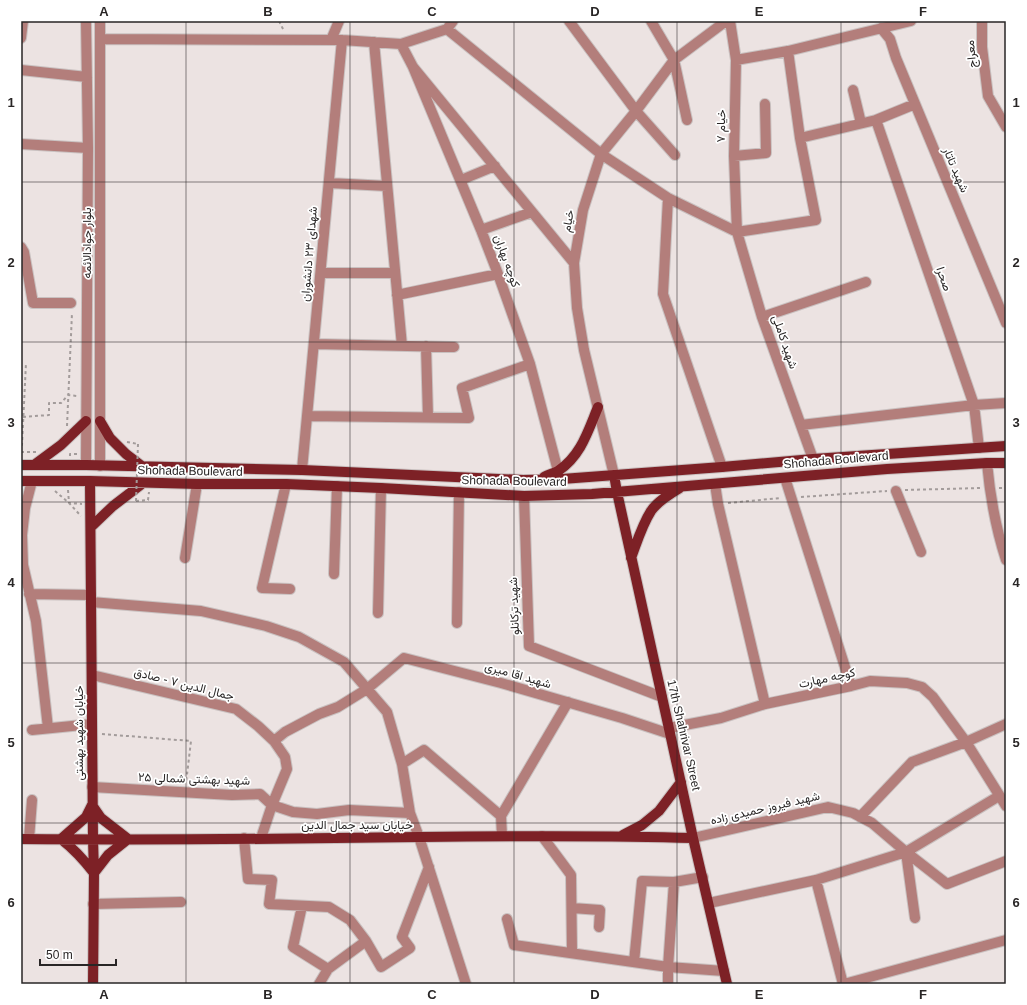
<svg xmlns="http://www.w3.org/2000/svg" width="1027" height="1005" viewBox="0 0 1027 1005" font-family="Helvetica,Vazirmatn,sans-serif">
	<rect width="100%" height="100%" fill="#ece3e2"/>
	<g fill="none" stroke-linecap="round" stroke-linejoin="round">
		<defs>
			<path id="minor" d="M569,21l67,90 39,44
				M651,21l23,39 13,60
				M730,21l6,39 -2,96 3,76 25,85 51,142
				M982,21v26l6,49 18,31
				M881,28l9,11 6,19 110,265
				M447,29l154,125 67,44 69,34
				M21,38l2,-17
				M100,39l242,1 59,4 46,-15 6,-8
				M331,40l8,-19
				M374,42l28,304
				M401,44l12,23 161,196
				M736,60l52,-9 123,-30
				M413,67l68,163 17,44 32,90 28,107
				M21,70l66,7
				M853,90l8,33
				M876,120l98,285 5,43
				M800,138l76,-18 39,-16
				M21,144l67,4
				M734,156l32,-3 -1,-49
				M461,180l34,-14
				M329,183l58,3
				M668,198l-5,96 59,173
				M481,230l51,-18
				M737,232l79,-12 -16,-82 -12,-87
				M21,247l3,5 9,51h38
				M321,273h74
				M397,295l101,-21
				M762,317l104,-35
				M314,344l140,3
				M426,346l2,71
				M307,416l162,2 -7,-30 68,-24
				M801,425l173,-20 32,-2
				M987,463c3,33 9,66 19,97
				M86,465l2,-317 -2,-127
				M100,466v-445
				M302,470l40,-430
				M614,475l-30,-125 -7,-42 -3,-45 9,-53 18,-56 35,-43 38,-51 52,-39
				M785,478l66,208
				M32,481l-7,27 -3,27 1,30 13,56 12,107
				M286,484l-24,104 28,1
				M715,484l3,20 47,200
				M896,491l25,61
				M524,496l5,150 133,51
				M185,558l12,-74
				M334,574l3,-88
				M29,594l62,1
				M91,602l110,9 65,15 33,11 45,25 43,50 15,52 8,49 9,24 47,147
				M378,613l3,-125
				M457,623l2,-131
				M92,675l144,34 22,17 16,15 11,16 2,12 -15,36 -11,33
				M669,728l52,-10 44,-14 86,-18 19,-5 37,2 15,4 11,10 33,45 40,64
				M32,730l60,-6
				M274,741l11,-9 34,-18 19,-7 29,-18 37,-31 97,25 121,35 48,16
				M402,764l22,-14 77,66 1,20
				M92,787l140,8 28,-1 12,11 21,7 24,2 32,-4 61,3
				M501,816l67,-114
				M860,817l52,-55 54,-20 40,-18
				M542,836l29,39 1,78
				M244,838l4,41 24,1 -3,24 60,3 21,13 16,21 15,26 29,-19 -8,-11 27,-70
				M693,838l135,-31 25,6 19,10 34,29 9,66
				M29,839l3,-39
				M906,852l41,32 59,-23
				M816,880l27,104
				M709,903l107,-23 90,-28 93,-56
				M93,904l88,-2
				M302,906l-9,41 35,22
				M572,908l28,2 -1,17
				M507,919l7,26 154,22 56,4
				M634,962l8,-81 32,1
				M319,984l9,-15 38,-28
				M668,984v-17l6,-85 29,-5
				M844,984l162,-44"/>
			<path id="major" d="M100,421l10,17 16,16 17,13
				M21,465h65l216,5 221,10 39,-1 160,-12 91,-8 193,-13
				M34,465l27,-20 25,-24
				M614,475l3,17 76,346 34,146
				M544,477c4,-2 10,-4 14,-6 23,-15 30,-40 40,-64
				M21,481h69l107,3h89l95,4 143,8 68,-2 295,-25 100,-6h19
				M90,481l3,358 1,34 -1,111
				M91,527l22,-21 30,-23
				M631,558c6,-16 11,-33 20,-47 7,-10 19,-17 29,-23
				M92,805l9,13 27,21 -20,16 -14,18c-10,-13 -20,-24 -33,-34l25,-22z
				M623,835l19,-10 17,-14 22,-29
				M21,839c133,1 266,0 399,-2 91,-1 182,-2 273,1"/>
		</defs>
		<use href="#minor" stroke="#c9c1c0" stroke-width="12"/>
		<use href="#major" stroke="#c9c1c0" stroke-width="12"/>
		<path stroke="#a39c9b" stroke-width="2" stroke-dasharray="3 3" stroke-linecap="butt" d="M279,21l5,10
			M23,417l26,-2v-12h12l7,-8 9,1
			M67,426l5,-113
			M127,442l11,2
			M21,445h1l4,-82
			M21,452h15
			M70,456v-2h8
			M999,488h7
			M68,490l1,13 13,1
			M905,490l76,-2
			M55,491l14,12 12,13
			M801,497l86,-6
			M136,501l12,-1 1,-8
			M728,503l53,-5
			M102,734l89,7 -5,42"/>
		<use href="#minor" stroke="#b37e7b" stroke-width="10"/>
		<use href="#major" stroke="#7d2126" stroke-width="10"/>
		<path stroke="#a39c9b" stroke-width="2" stroke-dasharray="3 3" stroke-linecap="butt" d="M136,501l2,-57"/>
	</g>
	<path fill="none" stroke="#292626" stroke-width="1" stroke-opacity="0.55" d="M186,21v963M350,21v963M514,21v963M677,21v963M841,21v963M21,182h985M21,342h985M21,502h985M21,663h985M21,823h985"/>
	<g text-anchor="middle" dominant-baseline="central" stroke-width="3.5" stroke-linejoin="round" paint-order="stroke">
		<g font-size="12" fill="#292626" stroke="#fff">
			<text transform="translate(971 54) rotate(-95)">معراج</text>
			<text transform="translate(721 126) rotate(-89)">خیام ۷</text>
			<text transform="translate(956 170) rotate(67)">شهید تاتار</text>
			<text transform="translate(568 221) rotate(-80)">خیام</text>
			<text transform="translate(87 243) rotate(-90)">بلوار جوادالائمه</text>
			<text transform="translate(309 254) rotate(-85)">شهدای ۲۳ دانشوران</text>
			<text transform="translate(507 261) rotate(70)">کوچه بهاران</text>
			<text transform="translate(944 279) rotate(71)">صحرا</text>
			<text transform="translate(785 342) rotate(71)">شهید کاملی</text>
			<text transform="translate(836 460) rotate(-5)">Shohada Boulevard</text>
			<text transform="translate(190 471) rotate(1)">Shohada Boulevard</text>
			<text transform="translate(514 481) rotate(1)">Shohada Boulevard</text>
			<text transform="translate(514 606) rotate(-92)">شهید ترکانلو</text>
			<text transform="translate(518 675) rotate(16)">شهید اقا میری</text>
			<text transform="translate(827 678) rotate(-12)">کوچه مهارت</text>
			<text transform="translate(184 684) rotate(14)">جمال الدین ۷ - صادق</text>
			<text transform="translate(79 733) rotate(-90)">خیابان شهید بهشتی</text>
			<text transform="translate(684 735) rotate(77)">17th Shahrivar Street</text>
			<text transform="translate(194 779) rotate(2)">۲۵ شهید بهشتی شمالی</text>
			<text transform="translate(765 808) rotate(-13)">شهید فیروز حمیدی زاده</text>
			<text x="357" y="825">خیابان سید جمال الدین</text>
		</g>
	</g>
	<rect width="1027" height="1005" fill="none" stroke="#ffffff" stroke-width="44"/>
	<path d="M40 959v6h76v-6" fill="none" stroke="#292626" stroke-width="2"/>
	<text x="46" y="959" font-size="12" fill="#292626" stroke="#ffffff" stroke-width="3" paint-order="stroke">50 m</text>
	<rect x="22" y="22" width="983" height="961" fill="none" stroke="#292626" stroke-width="1.5"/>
	<g font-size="13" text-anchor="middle" font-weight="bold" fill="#292626">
		<text x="104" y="16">A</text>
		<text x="268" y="16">B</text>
		<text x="432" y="16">C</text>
		<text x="595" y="16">D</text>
		<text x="759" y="16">E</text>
		<text x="923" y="16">F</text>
		<text x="11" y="107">1</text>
		<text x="1016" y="107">1</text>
		<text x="11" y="267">2</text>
		<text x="1016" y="267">2</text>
		<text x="11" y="427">3</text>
		<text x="1016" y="427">3</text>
		<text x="11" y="587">4</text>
		<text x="1016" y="587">4</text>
		<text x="11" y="747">5</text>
		<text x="1016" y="747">5</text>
		<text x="11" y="907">6</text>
		<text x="1016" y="907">6</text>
		<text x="104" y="999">A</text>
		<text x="268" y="999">B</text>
		<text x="432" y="999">C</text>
		<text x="595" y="999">D</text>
		<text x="759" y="999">E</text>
		<text x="923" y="999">F</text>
	</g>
</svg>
